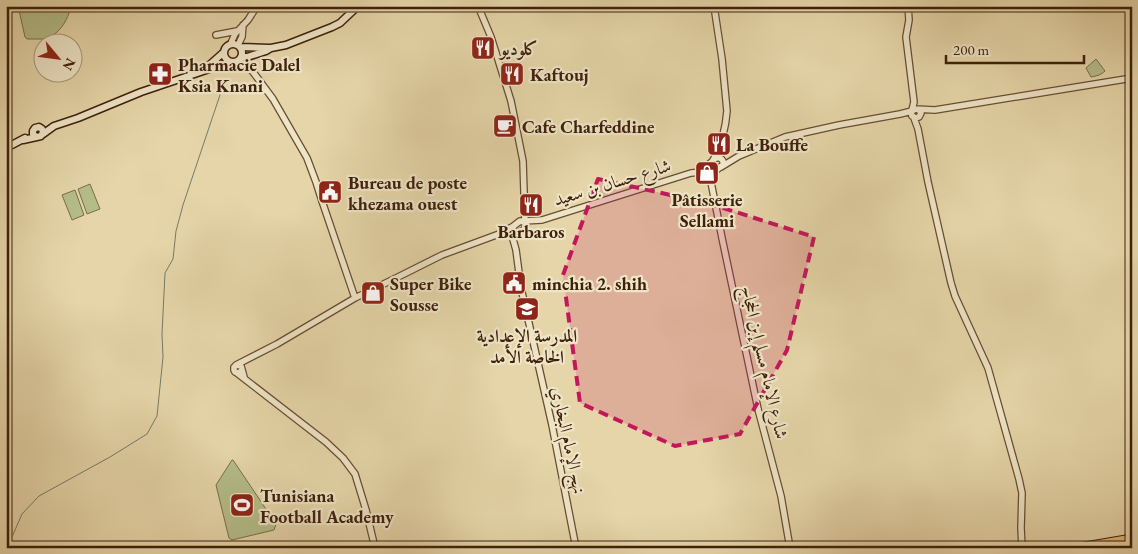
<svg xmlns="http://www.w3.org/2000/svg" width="1138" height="554" viewBox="0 0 1138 554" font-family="'EB Garamond',Amiri,serif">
	<rect width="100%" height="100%" fill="#e5d5a8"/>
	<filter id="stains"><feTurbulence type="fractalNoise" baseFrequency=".004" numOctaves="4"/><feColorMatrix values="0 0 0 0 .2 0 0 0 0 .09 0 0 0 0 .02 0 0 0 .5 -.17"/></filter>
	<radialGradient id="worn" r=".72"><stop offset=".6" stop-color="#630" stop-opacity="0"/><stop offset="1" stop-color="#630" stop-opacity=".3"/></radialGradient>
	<path fill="#b4bd88" stroke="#796e4a" d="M18,6h53c-3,14 -12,30 -28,33 -5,0 -11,0 -16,0l-2,-2z
		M1096,59l9,12c-4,4 -8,5 -14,6l-5,-9z
		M90,184l10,25 -13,5 -9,-25z
		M75,190l9,25 -12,5 -10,-25z
		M232,460h1l43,64 -2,6 -42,10 -3,-2 -13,-53z"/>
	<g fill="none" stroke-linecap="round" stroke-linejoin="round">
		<path stroke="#737c6a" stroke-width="1" d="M6,544l6,-7 10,-23 17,-18 71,-39 37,-23 10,-18 6,-59 -1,-23 3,-61 8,-14 3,-28 7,-26 41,-122"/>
		<defs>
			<path id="tertiary" d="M478,6l13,31 20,64 12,60 2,62
				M908,6l1,14 -3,17 8,65 -2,8
				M216,35l21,-4
				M231,43l4,-9 13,-14 9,-14
				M238,45l4,-8 1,-12
				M238,61l6,3 9,8 20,27 34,59 9,24 6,19 33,97
				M919,110l2,3 -2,4 -3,1 -4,-2 -1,-4 4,-3 20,1 197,-32
				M914,118l4,11 10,53 23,101 4,13 33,72 31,111 3,14 -1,35 1,20
				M716,158c5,-1 8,2 7,7l-8,6h-4l-3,-4v-2z
				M713,160c8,-11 13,-35 14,-49l-5,-52 -8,-53
				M708,167l14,71 36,171 23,87 9,52
				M721,167l18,-11 46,-19 54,-12 61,-11 12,-3
				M520,221l4,1 2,3v3l-9,6h-4l-2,-2v-4z
				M523,221l19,-1 149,-47 22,-2
				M511,232l5,18 5,38 31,137 24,123
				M236,365l41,-21 78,-46 43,-21 44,-22 57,-21 13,-7
				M241,371l-2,2 -4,-1 -1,-2v-3l3,-2 4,1 3,11
				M237,373l89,69 17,16 12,16 11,36 9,38"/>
			<path id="secondary" d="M224 53a9 9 0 1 1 18 0a9 9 0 1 1-18 0Z
				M240,47l30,1
				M241,57h6l19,-6 5,-3 15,-3 46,-18 8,-4 18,-17
				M206,68l18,-16
				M43,134l11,-8 24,-8 63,-26 89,-30
				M23,140l18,-4 2,-4 -1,-3 -3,-2 -4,1 -2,3v3l3,3
				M6,148l19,-10"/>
			<path id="primary" d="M1073,548l59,-10"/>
		</defs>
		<use href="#tertiary" stroke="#684d33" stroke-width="8"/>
		<use href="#secondary" stroke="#3e200c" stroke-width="9"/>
		<use href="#primary" stroke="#3e200c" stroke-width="9"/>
		<use href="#tertiary" stroke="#eee4c6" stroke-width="5.5"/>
		<use href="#secondary" stroke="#eee4c6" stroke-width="6"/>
		<use href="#primary" stroke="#e2ba74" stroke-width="7"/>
	</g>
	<path fill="#c2185b" fill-opacity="0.2" stroke="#c2185b" stroke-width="4" stroke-dasharray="10 6" stroke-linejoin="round" d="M598,179l113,25 103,33 -27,113 -47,84 -65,12 -95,-43 -17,-128z"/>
	<defs>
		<symbol id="restaurant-square" viewBox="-11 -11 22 22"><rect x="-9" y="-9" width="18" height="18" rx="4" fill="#8f2418" stroke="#eee4c6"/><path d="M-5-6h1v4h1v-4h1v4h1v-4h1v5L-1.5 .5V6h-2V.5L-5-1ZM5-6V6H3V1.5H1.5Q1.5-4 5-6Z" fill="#fff"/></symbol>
		<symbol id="pharmacy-square" viewBox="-11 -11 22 22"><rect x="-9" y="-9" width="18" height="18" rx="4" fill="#8f2418" stroke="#eee4c6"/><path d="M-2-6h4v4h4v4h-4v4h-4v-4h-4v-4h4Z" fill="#fff"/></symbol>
		<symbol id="cafe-square" viewBox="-11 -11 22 22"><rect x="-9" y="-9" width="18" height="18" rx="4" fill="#8f2418" stroke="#eee4c6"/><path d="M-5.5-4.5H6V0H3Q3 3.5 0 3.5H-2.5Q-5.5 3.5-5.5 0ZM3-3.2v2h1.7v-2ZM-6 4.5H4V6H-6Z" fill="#fff"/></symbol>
		<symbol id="shop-square" viewBox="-11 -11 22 22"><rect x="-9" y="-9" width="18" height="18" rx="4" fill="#8f2418" stroke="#eee4c6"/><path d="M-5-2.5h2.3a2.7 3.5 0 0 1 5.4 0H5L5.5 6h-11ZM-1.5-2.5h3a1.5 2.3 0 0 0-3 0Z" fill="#fff"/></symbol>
		<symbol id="civic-square" viewBox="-11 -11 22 22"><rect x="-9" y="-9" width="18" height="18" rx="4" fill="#8f2418" stroke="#eee4c6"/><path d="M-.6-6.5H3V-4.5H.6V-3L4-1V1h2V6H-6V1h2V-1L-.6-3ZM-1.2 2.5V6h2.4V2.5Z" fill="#fff"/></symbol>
		<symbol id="school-square" viewBox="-11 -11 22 22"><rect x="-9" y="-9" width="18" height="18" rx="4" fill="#8f2418" stroke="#eee4c6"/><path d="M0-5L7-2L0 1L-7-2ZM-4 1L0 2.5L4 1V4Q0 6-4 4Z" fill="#fff"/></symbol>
		<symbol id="stadium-square" viewBox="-11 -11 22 22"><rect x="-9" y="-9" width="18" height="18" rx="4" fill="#8f2418" stroke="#eee4c6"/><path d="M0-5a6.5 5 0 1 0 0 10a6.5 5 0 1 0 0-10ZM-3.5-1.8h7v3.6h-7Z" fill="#fff"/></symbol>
	</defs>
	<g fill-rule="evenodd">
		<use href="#restaurant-square" x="469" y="34" width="28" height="28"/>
		<use href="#pharmacy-square" x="146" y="60" width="28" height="28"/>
		<use href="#restaurant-square" x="498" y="60" width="28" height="28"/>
		<use href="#cafe-square" x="491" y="112" width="28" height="28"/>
		<use href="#restaurant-square" x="705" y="130" width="28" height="28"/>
		<use href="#shop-square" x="693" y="159" width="28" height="28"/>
		<use href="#civic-square" x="316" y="178" width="28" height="28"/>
		<use href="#restaurant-square" x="517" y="191" width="28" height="28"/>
		<use href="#civic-square" x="500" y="269" width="28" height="28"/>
		<use href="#shop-square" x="359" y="279" width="28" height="28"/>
		<use href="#school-square" x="513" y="295" width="28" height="28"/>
		<use href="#stadium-square" x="228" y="491" width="28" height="28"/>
	</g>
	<g text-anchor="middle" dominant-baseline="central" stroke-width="4.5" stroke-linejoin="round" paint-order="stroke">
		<g font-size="18" font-weight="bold" fill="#3e200c" stroke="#eee4c6" text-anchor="start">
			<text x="500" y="48">كلوديو</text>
			<text x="178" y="64">Pharmacie Dalel<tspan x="178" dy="21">Ksia Knani</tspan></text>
			<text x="530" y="74">Kaftouj</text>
			<text x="522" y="126">Cafe Charfeddine</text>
			<text x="736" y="144">La Bouffe</text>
			<text x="348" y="182">Bureau de poste<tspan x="348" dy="21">khezama ouest</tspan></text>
			<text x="707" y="199" text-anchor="middle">Pâtisserie<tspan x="707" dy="21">Sellami</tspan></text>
			<text x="531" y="231" text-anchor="middle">Barbaros</text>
			<text x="390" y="283">Super Bike<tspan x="390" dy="21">Sousse</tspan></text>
			<text x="532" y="283">minchia 2. shih</text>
			<text x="527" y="335" text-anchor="middle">المدرسة الإعدادية<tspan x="527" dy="21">الخاصة الأمد</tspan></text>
			<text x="260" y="495">Tunisiana<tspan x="260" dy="21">Football Academy</tspan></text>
		</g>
		<g font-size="18" fill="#3e200c" stroke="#eee4c6">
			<text transform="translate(612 182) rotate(-17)">شارع حسان بن سعيد</text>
			<text transform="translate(765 362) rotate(77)">شارع اﻹمام مسلم إبن الحجاج</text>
			<text transform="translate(569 440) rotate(78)">نهج الإمام البخاري</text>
		</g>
	</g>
	<rect width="1138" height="554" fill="none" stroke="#e5d5a8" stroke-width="25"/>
	<rect x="8" y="8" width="1123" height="539" fill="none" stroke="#3e200c" stroke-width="2.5"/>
	<rect x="12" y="12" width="1113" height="529" fill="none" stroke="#3e200c"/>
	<g transform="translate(58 58) rotate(119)"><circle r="24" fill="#eee4c6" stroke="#a8967c"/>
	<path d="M0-4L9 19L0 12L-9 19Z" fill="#8f2418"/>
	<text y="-8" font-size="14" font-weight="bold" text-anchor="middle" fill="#3e200c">N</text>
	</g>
	<path d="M946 55v8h138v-8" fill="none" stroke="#3e200c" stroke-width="2.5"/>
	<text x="953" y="55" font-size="15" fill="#3e200c" stroke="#eee4c6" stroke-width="4" paint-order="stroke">200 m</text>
	<rect width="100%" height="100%" filter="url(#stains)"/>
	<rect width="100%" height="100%" fill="url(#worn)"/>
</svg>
